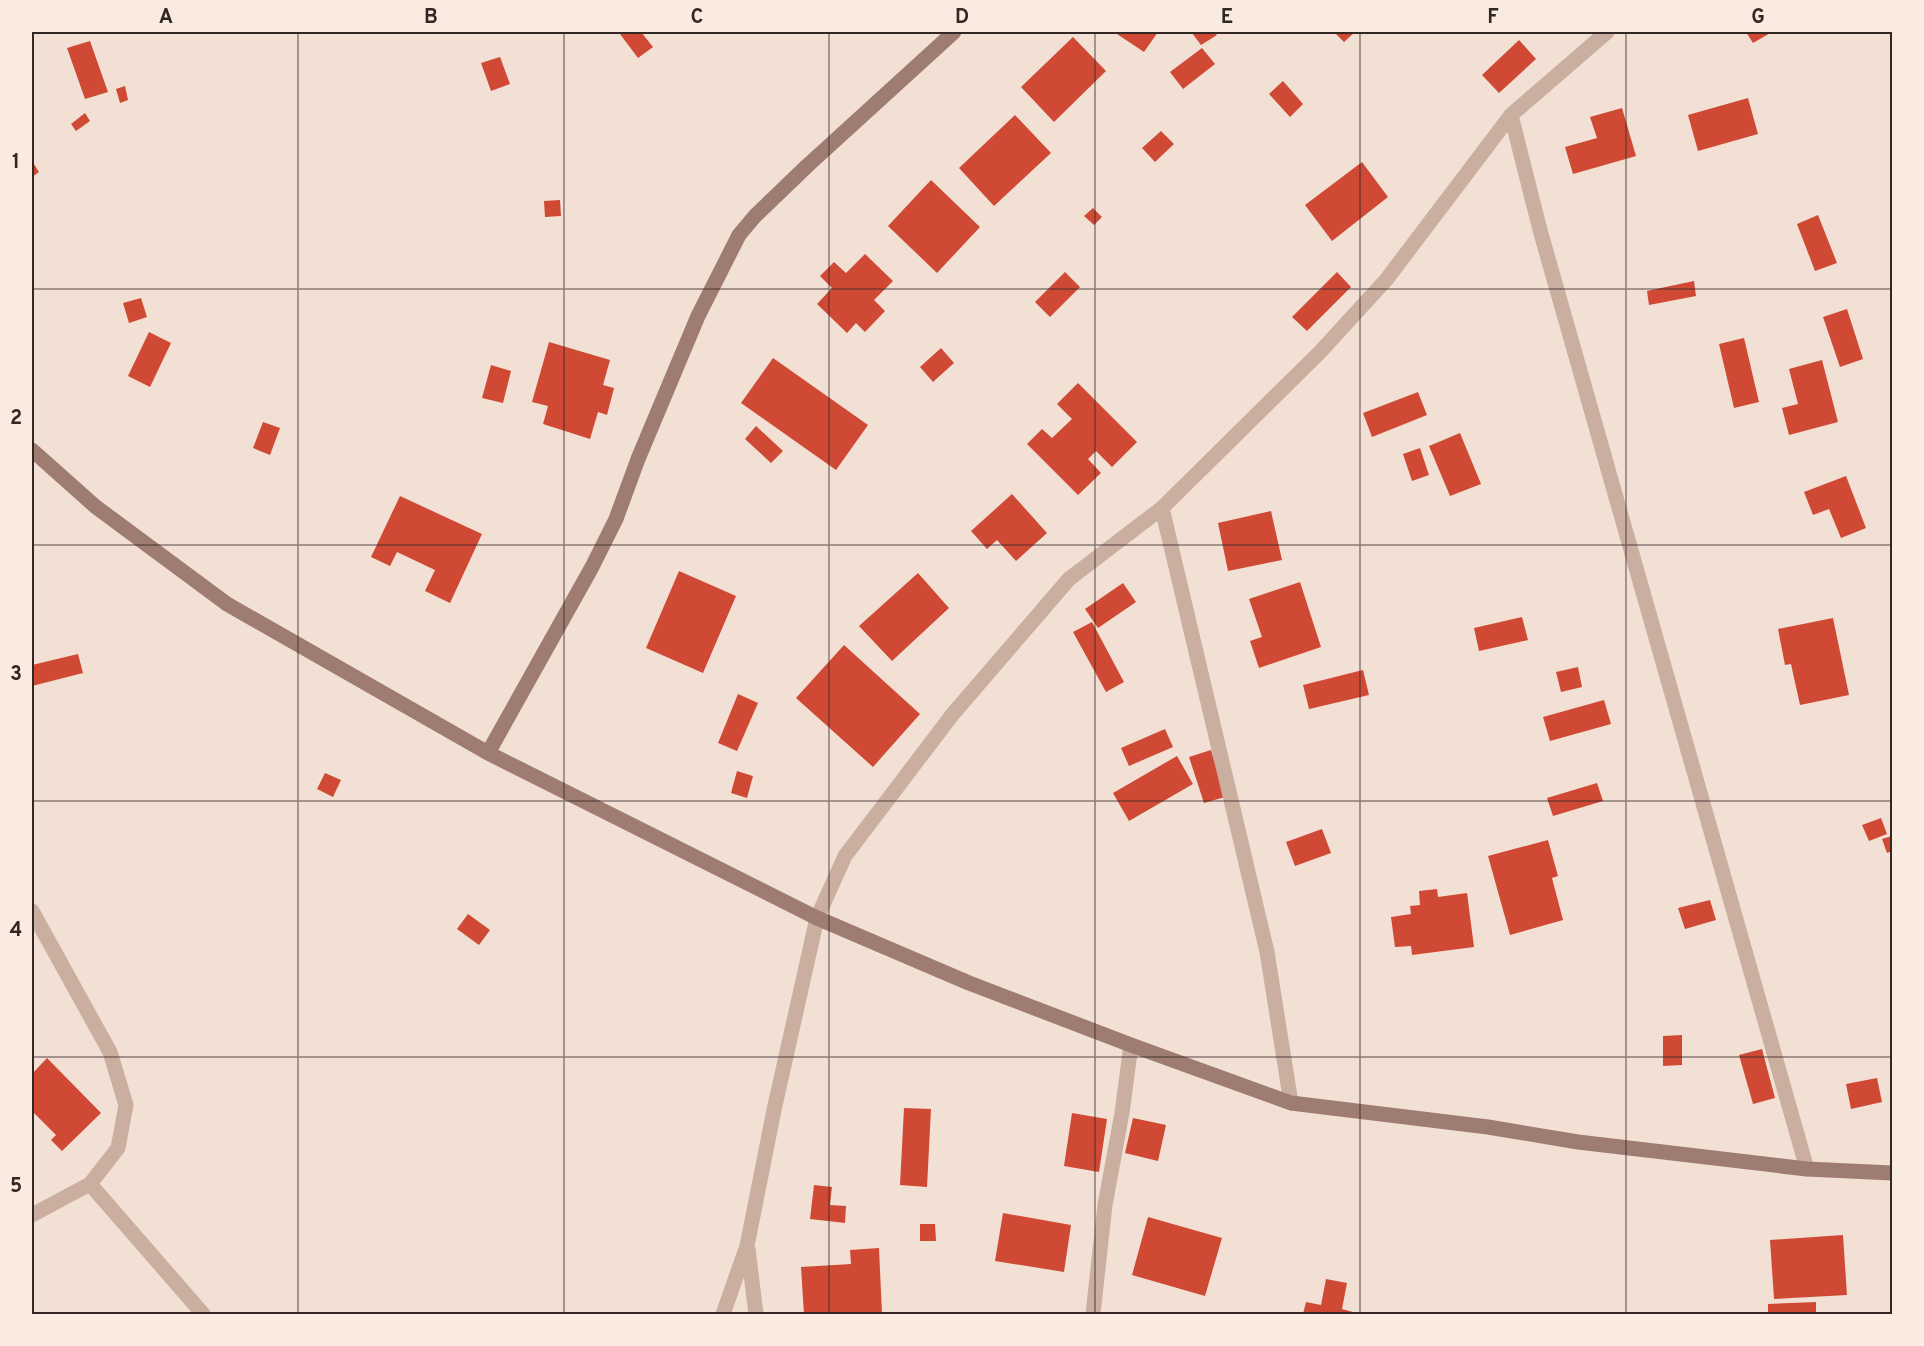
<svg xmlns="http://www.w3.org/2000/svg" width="1924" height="1346" viewBox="0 0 1924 1346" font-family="Overpass,sans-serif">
	<rect width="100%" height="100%" fill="#f2e0d4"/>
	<path fill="#cf4935" d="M623,32h18l12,15 -15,11 -18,-24z
		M1114,32h44l-14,20z
		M1194,32h20l3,3 -16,10 -9,-12z
		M1334,32h21l-11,10z
		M1746,32h26l-19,11z
		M1073,37l33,34 -52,51 -33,-35z
		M1519,40l17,19 -37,34 -17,-18z
		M90,41l18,51 -23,7 -18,-51z
		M1202,48l13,16 -32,25 -13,-17z
		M500,57l10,27 -19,7 -10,-28z
		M1283,81l20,23 -13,13 -21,-23z
		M125,86l3,14 -8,3 -4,-14z
		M1748,98l10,36 -60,17 -10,-36z
		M1622,108l14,48 -63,18 -8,-27 32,-9 -7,-21z
		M85,113l5,8 -14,10 -5,-7z
		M1015,115l36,38 -57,53 -35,-38z
		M1161,131l13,13 -19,18 -13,-14z
		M32,161l7,11 -7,5z
		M1362,162l26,35 -56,44 -27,-36z
		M931,180l49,47 -43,46 -49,-47z
		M560,200l1,16 -16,1 -1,-16z
		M1093,208l9,9 -8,8 -10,-9z
		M1818,215l19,48 -22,8 -18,-47z
		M865,254l28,27 -19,19 11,11 -20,21 -9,-9 -9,10 -30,-29 15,-16 -12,-12 14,-14 12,11z
		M1065,272l15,15 -30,30 -15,-15z
		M1337,272l14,15 -44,44 -15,-14z
		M1694,281l2,15 -47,9 -2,-14z
		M141,298l6,19 -18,6 -6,-20z
		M1847,309l16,50 -23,8 -17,-50z
		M149,332l22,11 -21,44 -22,-11z
		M1744,338l15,64 -25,6 -15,-64z
		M549,342l61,18 -7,25 11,3 -7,27 -9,-3 -8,27 -47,-15 5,-18 -16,-4z
		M941,348l13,15 -21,19 -13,-15z
		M773,358l95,67 -32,45 -95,-67z
		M1822,360l16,62 -49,13 -7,-27 16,-4 -9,-35z
		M491,365l20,6 -8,32 -21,-5z
		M1078,383l59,59 -25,25 -16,-16 -8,8 13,14 -23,22 -51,-51 15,-15 10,9 20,-19 -15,-15z
		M1418,392l9,23 -55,22 -9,-24z
		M263,422l17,6 -10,27 -17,-7z
		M756,426l27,25 -12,12 -26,-24z
		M1460,433l21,51 -31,12 -21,-50z
		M1420,448l9,27 -17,6 -9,-27z
		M1846,476l20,52 -25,10 -12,-29 -16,6 -9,-23z
		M1012,494l35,39 -31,28 -19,-21 -10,9 -16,-18z
		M400,496l82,38 -32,69 -25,-12 10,-21 -38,-18 -7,14 -19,-9z
		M1271,511l11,49 -54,11 -10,-48z
		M679,571l57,25 -33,77 -57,-25z
		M918,573l31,35 -57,53 -33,-35z
		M1300,582l21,65 -62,21 -9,-27 12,-4 -13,-38z
		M1123,583l13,19 -38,26 -13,-19z
		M1522,617l6,23 -49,11 -5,-23z
		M1833,618l16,77 -49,10 -9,-41 -6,1 -7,-36z
		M1092,622l32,60 -18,10 -33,-60z
		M844,645l76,69 -47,53 -77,-69z
		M78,654l5,19 -51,13v-21z
		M1578,667l4,20 -21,5 -5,-20z
		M1363,670l6,25 -60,14 -6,-24z
		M738,694l20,9 -21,48 -19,-8z
		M1604,700l7,24 -61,17 -7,-24z
		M1165,729l8,18 -44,19 -8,-18z
		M1211,750l14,47 -21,6 -15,-46z
		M1177,756l16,28 -64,37 -16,-28z
		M737,771l16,5 -6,22 -16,-5z
		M325,773l16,7 -8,17 -16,-8z
		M1597,783l6,18 -50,15 -6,-18z
		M1881,818l6,16 -18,7 -7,-16z
		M1322,829l9,24 -36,13 -9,-24z
		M1892,836v15l-5,2 -5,-14z
		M1548,840l10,36 -6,2 11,42 -53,15 -22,-79z
		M1437,889l1,8 29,-4 7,54 -62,8 -1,-9 -16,1 -4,-30 20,-3 -1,-8 10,-1 -1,-14z
		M1710,900l6,20 -31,9 -7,-21z
		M468,914l22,16 -11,15 -22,-16z
		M1682,1035v30l-19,1v-30z
		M1762,1049l13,49 -22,6 -14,-49z
		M47,1058l54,55 -39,38 -11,-11 5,-5 -24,-24v-37z
		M1877,1078l5,24 -31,7 -5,-25z
		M904,1108l27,1 -4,78 -27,-2z
		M1072,1113l35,6 -8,53 -35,-6z
		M1133,1118l33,7 -8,36 -33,-8z
		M814,1185l18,2 -2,18 16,1 -1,17 -35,-4z
		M1003,1213l68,12 -7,47 -69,-11z
		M1148,1217l74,21 -17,58 -73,-21z
		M920,1224h15l1,17h-16z
		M1843,1235l4,60 -73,4 -4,-59z
		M879,1248l3,66h-78l-3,-47 50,-3 -1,-14z
		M1326,1279l21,4 -5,26 18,5h-57l3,-12 15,3z
		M1816,1302v12h-48v-10z"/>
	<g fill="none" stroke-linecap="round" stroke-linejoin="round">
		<path stroke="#caaea0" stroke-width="15" d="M1607,32l-96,83 29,115 267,939
			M1162,508l105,444 24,151
			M32,911l78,141 16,53 -8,43 -28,36 -58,31
			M90,1184l113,130
			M748,1249l8,65
			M723,1314l24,-68 27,-136 43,-192 28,-62 107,-141 117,-136 93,-71 158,-156 66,-72 125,-165
			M1093,1314l12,-109 17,-92 9,-68"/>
		<path stroke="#9e7c71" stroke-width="15" d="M32,450l64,57 131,97 261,149 329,165 152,65 162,62 160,58 197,24 90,15 229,27 85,4
			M488,753l104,-186 24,-48 22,-60 60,-143 41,-81 16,-19 52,-50 147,-134"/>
	</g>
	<path fill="none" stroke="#332724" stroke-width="1.5" stroke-opacity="0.55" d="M298,32v1282M564,32v1282M829,32v1282M1095,32v1282M1360,32v1282M1626,32v1282M32,289h1860M32,545h1860M32,801h1860M32,1057h1860"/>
	<rect width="1924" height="1346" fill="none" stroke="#faebe0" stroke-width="66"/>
	<rect x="33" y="33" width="1858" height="1280" fill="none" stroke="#332724" stroke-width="2"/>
	<g font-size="20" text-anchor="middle" font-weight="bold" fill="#332724">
		<text x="166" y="23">A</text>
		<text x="431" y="23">B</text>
		<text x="697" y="23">C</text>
		<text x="962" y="23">D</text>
		<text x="1227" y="23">E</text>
		<text x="1493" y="23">F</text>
		<text x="1758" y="23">G</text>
		<text x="16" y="168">1</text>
		<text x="16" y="424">2</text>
		<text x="16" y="680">3</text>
		<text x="16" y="936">4</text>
		<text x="16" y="1192">5</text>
	</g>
</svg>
